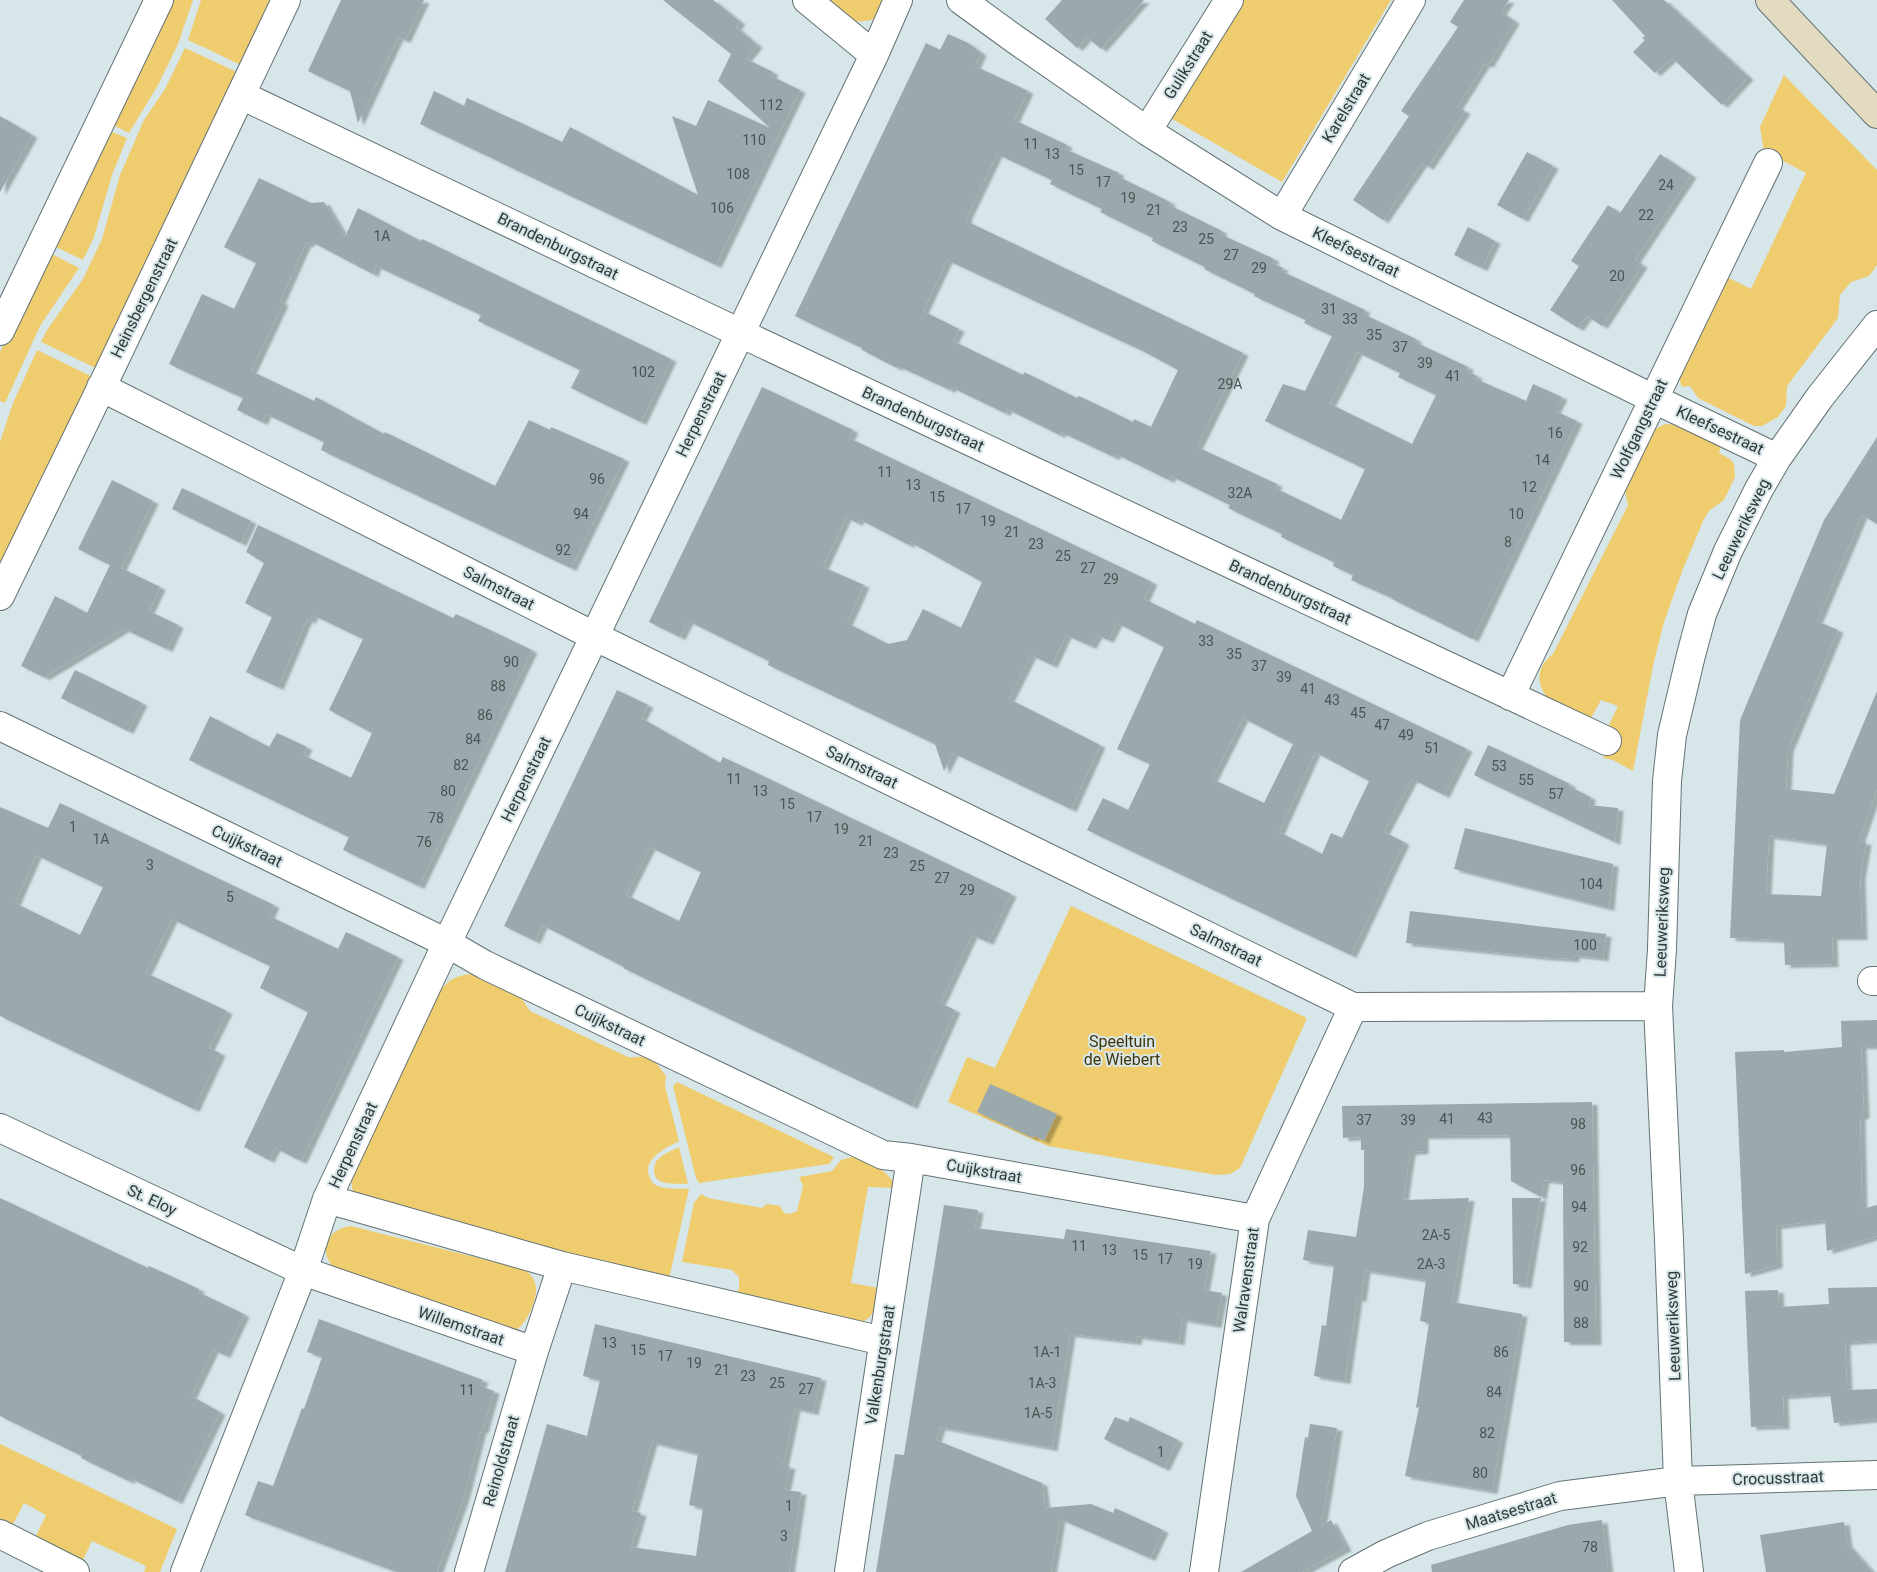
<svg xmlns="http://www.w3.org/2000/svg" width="1877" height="1572" viewBox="0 0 1877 1572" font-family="Roboto,sans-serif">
	<defs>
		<filter id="shadow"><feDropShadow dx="5.5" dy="3" stdDeviation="1" flood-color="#0004"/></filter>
	</defs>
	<rect width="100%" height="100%" fill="#d6e6e9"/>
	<path fill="#efcd6f" d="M169,0h24l-15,44 -20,41 -29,48 -18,-9z
		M201,0h73l-31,66 -55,-26z
		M825,0h59l-9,19c-27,7 -30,-3 -50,-19z
		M1240,0h151l-109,182 -115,-66z
		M185,48l54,25 -141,296 -57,-27 6,-12 36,-51 19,-40 18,-64 24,-55 21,-31z
		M1784,75l93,95v95l-8,11 -18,6 -11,13 -2,23 -51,68 -1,20 -8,11 -16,9h-8l-56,-28 -8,-12 -8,1 -3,-8 2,-11 44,-92 26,13 55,-116 -42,-22 -4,-24z
		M107,130l20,8 -15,37 -18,62 -11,23 -31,-15z
		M48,252l31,16 -39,58 -35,77 -5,-2v-49z
		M37,350l58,28 -95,192v-128l13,-39z
		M1665,424c20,0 38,13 56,22l-2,7 11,6 4,5 1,13 -11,23 -15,11 -6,10 -20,48 -19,53 -11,44 -20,105 -20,-11 -10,-2 12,-27 -7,-4 10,-21 -17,-6 -11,20 -44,-24c-11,-15 -8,-31 7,-42l75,-149 -4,-19 26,-52 7,-6z
		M1071,906l236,112 -67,150 -10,6 -14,1 -168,-29 -100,-44 19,-45 28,11z
		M472,974l48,22 10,15 98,46c6,1 12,-1 17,0 11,1 14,11 21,19l-1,10 14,55c-13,7 -38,18 -29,37 2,4 3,6 8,8 8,4 22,2 31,3l-20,90 -297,-71 -18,-12 -3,-14 2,-7 87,-184c9,-12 17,-16 32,-17z
		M677,1082l157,75 -5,7 -130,19 -3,-5 -23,-92z
		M679,1147l9,37c-12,-1 -33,3 -34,-13 0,-4 1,-9 4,-12 5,-5 15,-9 21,-12z
		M855,1156c16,7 30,13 40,28l-1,4 -26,-1 -17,96 28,5c-2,16 -3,27 -18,35l-127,-28 5,-6v-12l-7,-7 -50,-8 12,-59 7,-9 7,4 54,10 5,-4 13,2 4,7 6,1 7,-3 6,-25 -4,-9 33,-6 9,-11z
		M351,1226l175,44c5,5 9,10 10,17 1,14 -9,36 -20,43l-181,-61c-18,-18 -8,-40 16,-43z
		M0,1444l177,85 -17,43h-16l2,-6 -54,-25 -10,21 -47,-24 11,-23 -22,-12 -12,23 -12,-6z"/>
	<path fill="#9aa9ac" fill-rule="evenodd" filter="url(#shadow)" d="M341,0h83l-19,40 -7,-3 -40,86 -8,-32 -42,-20z
		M663,0h50l27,22 -4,5 21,18 -11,14 27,13 -2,4 29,14 -84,175 -296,-141 14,-33 30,15 3,-8 95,44 8,-15 128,68 -26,-79 24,10 12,-26 62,28 -52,-47 13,-27z
		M1062,0h82l-43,49 -14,-12 -10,11 -32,-29z
		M1464,0h45l-8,12 13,9 -26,44 -3,-2 -28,44 8,4 -37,56 -6,-4 -39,57 -30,-20 56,-84 -8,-5 57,-84 -8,-5z
		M1612,0h52l84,77 -26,28 -50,-47 -17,15 -22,-21 12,-12 -3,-2 3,-2z
		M948,34l20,9 13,10 -6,13 53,25 -14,29 53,25 -2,4 54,24 -2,3 53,26 -1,3 53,26 -2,3 54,25 -2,4 11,5 -2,3 84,39 -2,4 53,25 -1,3 53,25 -1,4 10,5 -1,3 50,22 7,-17 29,13 -7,14 22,10 -104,218 -81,-40v-1l-41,-18 2,-5 -20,-9 1,-4 -53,-25 1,-3 -54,-26 2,-3 -59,-29 -2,4 -53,-26 -2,3 -53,-25 -1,3 -53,-26 -2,4 -54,-26 -1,3 -52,-24 -1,2 -35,-18v-2l-67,-32 131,-273 14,7zM997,154l55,26 -2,4 52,25 -2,3 53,26 -1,3 53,26 -1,2 51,25 -1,2 52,24 -2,3 28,13 -27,55 -22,-7 -18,37 100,48 -24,51 -66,-32 2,-4 -80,-37 46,-94 -277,-132 1,-3h-1zM947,260l196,91 35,19 -27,57 -17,-8 -1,3 -54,-26 -2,2 -53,-26 -1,3 -70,-34 6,-12 -36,-18zM1357,352l43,21 -2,4 38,18 -24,49 -82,-40z
		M0,116l32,19 -32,57z
		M1527,152l26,14 -30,53 -26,-14z
		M1660,154l31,21 -56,85 7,5 -40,61 -15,-10 -9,12 -28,-18 29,-44 -8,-5 37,-56 12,8z
		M259,178l52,25 13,-1 21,35 13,-29 63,33 1,-2 249,120 -30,63 -70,-34 9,-18 -102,-49 3,-6 -105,-49 -3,8 -63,-33 -2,4 -2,-2 -26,58 3,2 -32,68 63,30 2,-4 68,37 1,-2 110,54 34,-66 21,10 1,-3 73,32 -53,109 -250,-118 3,-8 -58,-28 -4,8 -25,-12 6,-12 -74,-34 33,-70 32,15 22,-46 -32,-16z
		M1468,227l27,14 -13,27 -28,-13z
		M762,387l91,43 -4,8 303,144 -8,17 51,25 2,-4 270,129 -23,46 -32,-16 -28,53 20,10 -53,113 -264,-125 16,-32 25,12 22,-46 -33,-15 47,-102 -47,-24 -9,17 -11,-5 -6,11 -25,-11 -14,30 -21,-10 -22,44 91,46 -29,64 -118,-56 -9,18 -9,-27 -167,-79 1,-4 -81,-40 -8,16 -31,-15zM846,517l11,6 2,-4 50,26 1,-3 72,40 -21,46 -38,-19 -16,31 -19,4 -41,-21 17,-38 -41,-18zM1243,718l50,26 -29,59 -52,-24zM1315,752l54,29 -27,57 -11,-5 -9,21 -43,-22z
		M1877,437v87l-15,-9 -45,106 21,9 -50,119 -2,40 48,5 43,-103v98l-18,52 7,1 -6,35 2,60h-30l1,27 -48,1 -1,-25 -54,-2 10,-218 84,-200zM1769,836l58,8 -6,52 -55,-2z
		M112,480l41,21 -32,67 39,19 -11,24 29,14 -11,24 -43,-20 -80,48 -23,-11 34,-70 32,17 23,-48 -32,-16z
		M182,488l69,33 -10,22 -69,-34z
		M258,525l195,93 3,-4 76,36 -113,236 -76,-36 6,-13 -160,-77 21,-44 59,31 8,-14 30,14 -4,8 48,23 21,-45 -43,-23 34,-71 -50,-24 -3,6 -3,-2 -29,68 -32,-15 26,-55 -27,-14 19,-40 -18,-11z
		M75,670l67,33 -14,28 -67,-33z
		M617,690l31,15 -7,13 79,45 3,-6 288,137 -23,48 -16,-7 -32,68 15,7 -43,96 -289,-138 1,-1 -82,-42 -7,16 -31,-15zM650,847l51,25 -22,49 -53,-26z
		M1488,745l82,39 -1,2 21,11 -1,8 29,3 -3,34 -141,-67z
		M60,803l214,102 -5,11 69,33 8,-17 52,25 -97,204 -26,-13 -6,12 -25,-13 64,-135 -48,-24 10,-22 -98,-47 -26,54 81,38 -18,37 11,5 -26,56 -194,-93v-209l48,21zM36,855l67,32 -23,48 -65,-32z
		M1465,828l148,36 -4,44 -155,-39z
		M1410,911l196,23 -3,24 -29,-3v4l-31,-2 -137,-14z
		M1877,1020v26h-16l3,69 -4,2 2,92 15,-4v31l-50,15 -2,-31 -49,6 1,39 -32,9 -10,-222 49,-2v2l58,-5 -1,-26z
		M990,1084l67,30 -13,27 -10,-5 -1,2 -56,-26z
		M1592,1102l4,240h-32l-1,-160 -19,-2 -3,17 -30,-16 -1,-46 -87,1v15l-13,1 -7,48 66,-2 -17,104 70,12 -30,177 -87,-15 14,-69 -3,1 13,-85 -9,-2 6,-41 -61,-10 -4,29 -4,-1 -12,83 -31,-5 8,-51 4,1 8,-61 -31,-5 5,-30 48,7 8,-50v-37h-3v-13l-18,1 -1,-32z
		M0,1198l148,70 1,-2 50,23 -1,3 46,22 -19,41 -12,-5 -22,46 29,16 -43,89 -47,-23 -1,3 -48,-23 1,-2 -82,-40z
		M1512,1198h29l-15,87 -13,-1z
		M944,1205l34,5 -3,18 89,11 2,-10 145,22 -7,39 18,3 -6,32 -34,-6 -3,23 -42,-6 -1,6 -66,-8 -18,114 -112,-21 -4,13 106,43 3,25 46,-4 22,9 2,-5 48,22 -13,28 -90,-39 -9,53h-175l19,-118 9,1z
		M1877,1287v53l-32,2 2,48 30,-1v30l-43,4 -4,-30 -47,3 1,30 -33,1 -6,-136 33,-1 1,17 50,-3 -1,-16z
		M319,1319l164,61 -3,6 14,5 -11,39h-2l-17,67 -27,75h-40l-152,-57 13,-34 15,5 29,-78 2,1 18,-52 -15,-5z
		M595,1324l226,54 -8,34 -18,-4 -12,57 7,1 -5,24 16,2 -12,80h-284l42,-148 40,12 13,-56 -17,-4zM652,1442l46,12 -9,51 14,3 -7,48 -65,-9 10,-34 -9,-2z
		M1115,1417l13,5 2,-5 48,23 -14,28 -60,-29z
		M1310,1424l27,4 -16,98 10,-6 15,28 -44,24h-61l71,-41 -16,-35 9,-59 3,1z
		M1602,1520l6,52h-176l-1,-7 137,-40z
		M1844,1522l3,22 25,28h-106l-6,-37z"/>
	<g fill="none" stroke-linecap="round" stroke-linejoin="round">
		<defs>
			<path id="street" d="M807,0l67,55
				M961,0l55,40 131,91 135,85 372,183 123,59
				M241,95l499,238 867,408
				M1147,131l82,-131
				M1282,216l129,-216
				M0,331l159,-331
				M101,387l493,249 759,371 305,-1
				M0,596l106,-218 180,-378
				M1510,696l258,-533
				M0,726l447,217 38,22 398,190 28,3 344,61
				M1872,981h5
				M0,1128l303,143 231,80 28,-85
				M327,1199l235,67 321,75
				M0,1534l75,38
				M185,1572l118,-301 24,-72 120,-256 427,-888 24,-55
				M469,1572l65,-221
				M849,1572l62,-414
				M1204,1572l51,-353 98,-212
				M1353,1572l33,-18 42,-18 132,-40 118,-15 199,-6
				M1689,1572l-11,-91 -9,-241 -11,-234 4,-57 5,-168 5,-46 19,-80 11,-41 26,-63 31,-62 18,-31 43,-61 57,-72"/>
			<path id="secondary" d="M1770,0l107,114"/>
		</defs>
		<use href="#street" stroke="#637275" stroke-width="30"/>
		<use href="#secondary" stroke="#637275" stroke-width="30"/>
		<use href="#street" stroke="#fff" stroke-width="28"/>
		<use href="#secondary" stroke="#e3dbc0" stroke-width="28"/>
	</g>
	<g text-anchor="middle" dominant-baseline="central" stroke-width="4" stroke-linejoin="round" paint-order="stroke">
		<g font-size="14" fill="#4b5456">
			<text x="771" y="105">112</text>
			<text x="754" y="140">110</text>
			<text x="1031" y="144">11</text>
			<text x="1052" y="154">13</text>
			<text x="1076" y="170">15</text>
			<text x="738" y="174">108</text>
			<text x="1103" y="182">17</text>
			<text x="1666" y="185">24</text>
			<text x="1128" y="198">19</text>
			<text x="722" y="208">106</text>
			<text x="1154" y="210">21</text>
			<text x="1646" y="215">22</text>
			<text x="1180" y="227">23</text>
			<text x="382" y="236">1A</text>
			<text x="1206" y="239">25</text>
			<text x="1231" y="255">27</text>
			<text x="1259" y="268">29</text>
			<text x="1617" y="276">20</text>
			<text x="1329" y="309">31</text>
			<text x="1350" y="319">33</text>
			<text x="1374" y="335">35</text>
			<text x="1400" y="347">37</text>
			<text x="1425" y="363">39</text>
			<text x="643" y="372">102</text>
			<text x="1453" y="376">41</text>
			<text x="1230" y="384">29A</text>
			<text x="1555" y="433">16</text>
			<text x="1542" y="460">14</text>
			<text x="885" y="472">11</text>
			<text x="597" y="479">96</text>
			<text x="913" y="485">13</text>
			<text x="1529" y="487">12</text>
			<text x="1240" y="493">32A</text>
			<text x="937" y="497">15</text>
			<text x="963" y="509">17</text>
			<text x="581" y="514">94</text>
			<text x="1516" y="514">10</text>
			<text x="988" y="521">19</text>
			<text x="1012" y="532">21</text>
			<text x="1508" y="542">8</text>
			<text x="1036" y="544">23</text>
			<text x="563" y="550">92</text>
			<text x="1063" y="556">25</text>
			<text x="1088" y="568">27</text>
			<text x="1111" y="579">29</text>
			<text x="1206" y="641">33</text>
			<text x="1234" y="654">35</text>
			<text x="511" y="662">90</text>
			<text x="1259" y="666">37</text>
			<text x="1284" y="677">39</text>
			<text x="498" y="686">88</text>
			<text x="1308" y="689">41</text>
			<text x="1332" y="700">43</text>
			<text x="1358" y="713">45</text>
			<text x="485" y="715">86</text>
			<text x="1382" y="725">47</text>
			<text x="1406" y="735">49</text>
			<text x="473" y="739">84</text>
			<text x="1432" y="748">51</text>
			<text x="461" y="765">82</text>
			<text x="1499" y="766">53</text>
			<text x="734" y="779">11</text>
			<text x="1526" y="780">55</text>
			<text x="448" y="791">80</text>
			<text x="760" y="791">13</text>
			<text x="1556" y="794">57</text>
			<text x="787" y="804">15</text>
			<text x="814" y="817">17</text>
			<text x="436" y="818">78</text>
			<text x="73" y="827">1</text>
			<text x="841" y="829">19</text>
			<text x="101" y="839">1A</text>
			<text x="866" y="841">21</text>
			<text x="424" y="842">76</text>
			<text x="891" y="853">23</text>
			<text x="150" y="865">3</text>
			<text x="917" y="866">25</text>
			<text x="942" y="878">27</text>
			<text x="1591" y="884">104</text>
			<text x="967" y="890">29</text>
			<text x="230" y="897">5</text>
			<text x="1585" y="945">100</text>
			<text x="1485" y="1118">43</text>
			<text x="1447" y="1119">41</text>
			<text x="1364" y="1120">37</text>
			<text x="1408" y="1120">39</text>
			<text x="1578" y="1124">98</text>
			<text x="1578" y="1170">96</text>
			<text x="1579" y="1207">94</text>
			<text x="1436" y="1235">2A-5</text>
			<text x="1079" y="1246">11</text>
			<text x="1580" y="1247">92</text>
			<text x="1109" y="1250">13</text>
			<text x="1140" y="1255">15</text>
			<text x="1165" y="1259">17</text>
			<text x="1195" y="1264">19</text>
			<text x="1431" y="1264">2A-3</text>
			<text x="1581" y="1286">90</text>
			<text x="1581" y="1323">88</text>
			<text x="609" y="1343">13</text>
			<text x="638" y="1350">15</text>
			<text x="1047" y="1352">1A-1</text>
			<text x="1501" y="1352">86</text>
			<text x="665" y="1356">17</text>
			<text x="694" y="1363">19</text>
			<text x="722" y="1370">21</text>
			<text x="748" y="1376">23</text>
			<text x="777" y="1383">25</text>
			<text x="1042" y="1383">1A-3</text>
			<text x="806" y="1389">27</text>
			<text x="467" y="1390">11</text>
			<text x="1494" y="1392">84</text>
			<text x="1038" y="1413">1A-5</text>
			<text x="1487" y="1433">82</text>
			<text x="1161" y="1452">1</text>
			<text x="1480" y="1473">80</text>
			<text x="789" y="1506">1</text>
			<text x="784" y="1536">3</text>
			<text x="1590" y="1547">78</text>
		</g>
		<g font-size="16" fill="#313839" stroke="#d6e6e9">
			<text transform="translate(1188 65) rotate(-58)">Gulikstraat</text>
			<text transform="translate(1346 108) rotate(-59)">Karelstraat</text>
			<text transform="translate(558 246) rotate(26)">Brandenburgstraat</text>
			<text transform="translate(1356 252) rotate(26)">Kleefsestraat</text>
			<text transform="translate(144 298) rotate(-64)">Heinsbergenstraat</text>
			<text transform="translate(701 414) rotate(-64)">Herpenstraat</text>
			<text transform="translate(923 419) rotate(25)">Brandenburgstraat</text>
			<text transform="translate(1639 429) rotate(-64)">Wolfgangstraat</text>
			<text transform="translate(1720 430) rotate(25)">Kleefsestraat</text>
			<text transform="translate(1741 529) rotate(-64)">Leeuweriksweg</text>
			<text transform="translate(499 588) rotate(27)">Salmstraat</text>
			<text transform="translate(1290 592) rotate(25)">Brandenburgstraat</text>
			<text transform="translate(862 767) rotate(26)">Salmstraat</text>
			<text transform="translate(526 779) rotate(-64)">Herpenstraat</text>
			<text transform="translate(247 846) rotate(26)">Cuijkstraat</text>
			<text transform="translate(1662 922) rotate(-88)">Leeuweriksweg</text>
			<text transform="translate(1226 945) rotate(26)">Salmstraat</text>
			<text transform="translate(610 1025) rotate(26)">Cuijkstraat</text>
			<text transform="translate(353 1145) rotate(-65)">Herpenstraat</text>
			<text transform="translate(984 1171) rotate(10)">Cuijkstraat</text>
			<text transform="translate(152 1200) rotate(25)">St. Eloy</text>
			<text transform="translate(1246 1280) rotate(-82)">Walravenstraat</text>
			<text transform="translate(461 1326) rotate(19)">Willemstraat</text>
			<text transform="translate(1673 1326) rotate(-92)">Leeuweriksweg</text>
			<text transform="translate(880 1365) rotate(-81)">Valkenburgstraat</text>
			<text transform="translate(501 1461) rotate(-74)">Reinoldstraat</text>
			<text transform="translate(1778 1478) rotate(-2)">Crocusstraat</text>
			<text transform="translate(1511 1511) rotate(-17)">Maatsestraat</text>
		</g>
		<g font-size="16" fill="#43350a" stroke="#d6e6e9">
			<text x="1122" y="1041">Speeltuin<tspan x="1122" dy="18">de Wiebert</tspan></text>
		</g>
	</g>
</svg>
